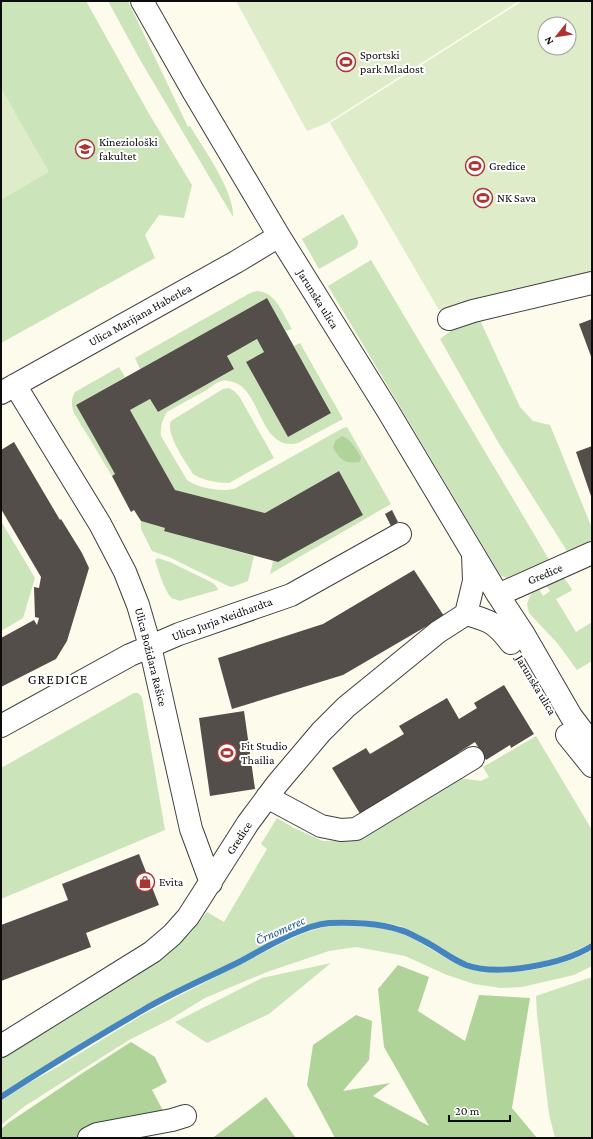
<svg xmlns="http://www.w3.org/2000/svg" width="593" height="1139" viewBox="0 0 593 1139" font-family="'Crimson Pro',serif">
	<rect width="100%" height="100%" fill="#fdfbec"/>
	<path fill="#cce4b9" d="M1,1h85l62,111 44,73 -8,33 -25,-3 -14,20 10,23 -154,85z
		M108,1h20l60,126 2,-1c13,22 45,66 43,91l-94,-159z
		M343,214l15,27v3l-2,4 -37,21 -17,-30z
		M371,260l179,301 -39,18 -10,-3 -173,-290z
		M257,291c19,1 26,23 35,38l-6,2 -19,-33 -127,71 -5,-11 117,-66z
		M478,316l42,91 13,14 17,4 42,103v12l-25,11 -69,-109 -58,-103 25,-19z
		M257,339l7,13 -18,10 42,75 43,-25 -37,-66 6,-3 43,76 -45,24c-39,9 -36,-53 -65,-61 -4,-1 -9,-2 -12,-1 -6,2 -11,7 -16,10 -13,7 -26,14 -38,21 -5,8 -7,15 -6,24l26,44c10,8 37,13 49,8l107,-60 4,-1 44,77 -121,70 3,-13 5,1 85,-47 -24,-44 -74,42 -90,-23 -45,-80 20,-11 8,13 76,-43 -7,-13z
		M119,367l6,10 -49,28 39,69 -3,2 -38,-63c-3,-8 -3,-14 1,-21z
		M229,388l5,3 5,5 35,62 -45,25c-11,0 -28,-3 -36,-9 -7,-12 -28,-40 -22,-53l52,-32z
		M1,521l34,57 -12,40 -22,13z
		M141,521l24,7v3l89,25 -6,25 -16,6 -4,-1 -59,-29 -17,-6 -11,-22z
		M158,558l12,4 43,21 4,4 1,3 -39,11c0,-1 -5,-2 -6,-2 -8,-5 -15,-30 -18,-39z
		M564,578l8,11 -1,2 -15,8 20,33 16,-10v39l-15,9 -19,-26 -29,-31 -2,-9 4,-10 8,-5 4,7 7,-5 -4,-6z
		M134,693h4l4,4 23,133 -164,69v-131z
		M536,736l56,94v112c-31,20 -88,32 -123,21 -24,-7 -44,-27 -67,-36 -15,-6 -60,-9 -76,-6 -8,1 -16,4 -24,6l-162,81 -139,85v-37l159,-98 30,-24 17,-22 17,10 43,-73 -6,-5 16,-26 17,10 29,13 24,-1 23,-7 89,-55 22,3 8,-4 -6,-10z
		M327,926c23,0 51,-1 73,7 23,9 42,25 65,34 32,13 99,1 127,-17v16l-18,9 -52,12 -21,1 -27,-4 -27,-9 -42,-19 -49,-9 -27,4 -62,21 -62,26 -36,22 -40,20 -104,66 -24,19v-24l26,-17 32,-18 85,-52 136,-70 24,-11z
		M331,963l-62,51 -62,29 -32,-21 87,-44z
		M592,977v161h-37l-6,-24 -12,-99 -1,-19z"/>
	<path fill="#b0d39a" d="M342,436c10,4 13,12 19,21l-1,5c-16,2 -19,-2 -27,-14l2,-7z
		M398,965l31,12 -11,34 47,30 14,-46 51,3 -18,110 25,30h-202l-28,-53 6,-40 43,-30 16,6 -3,39 -26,31 47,-8 -17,13 56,30 -45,-79 -6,-58z
		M131,1042l24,15 12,25 -15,8 14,26 -70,15 -18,7h-77v-9l7,-6 73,-49z
		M266,1097l30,41h-83l1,-1z"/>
	<path fill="#deecca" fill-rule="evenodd" d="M236,1h283l-192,122 -20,8z
		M522,1h70v271l-153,38 -109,-187zM545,24h24v24h-24z
		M1,88l48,84 -48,28z"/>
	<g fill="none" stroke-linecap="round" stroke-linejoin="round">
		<path stroke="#4485c0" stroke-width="6" d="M1,1097c46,-30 94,-59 142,-87 31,-18 64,-32 96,-48 25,-13 61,-36 90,-39 20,-1 51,0 71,7 8,2 16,7 24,11 14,7 27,18 42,24 33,12 97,-1 126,-19"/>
	</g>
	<path fill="#534e49" d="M267,298l64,115 -43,24 -42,-75 18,-10 -7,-13 -30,17 7,13 -76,43 -8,-13 -20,11 45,80 90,23 74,-42 24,44 -85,47 -114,-31 1,-3 -24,-7 -7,-11 -3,2 -19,-36 3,-2 -39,-69z
		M592,319v40l-13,-35z
		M14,442l46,78 1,-1 21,34 7,15 -22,73 -11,18 -55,28v-49l33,-18 3,5 2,-7 -4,-1 -1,-30 5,1 2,-11 -40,-68v-59z
		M592,446v53l-16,-47z
		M392,510l6,12 -7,4 -6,-12z
		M414,570l30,46 -101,59 -111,34 -14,-51 105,-34z
		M504,685l30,49 -23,14 -1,-3 -24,15 -11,-18 -17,11 2,3 -98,61 -30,-49 34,-20 4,6 34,-20 -5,-8 48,-28 12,21 18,-11 -3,-5z
		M244,711l11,78 -45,7 -11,-78z
		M139,854l20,51 -73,28 5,14 -90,34v-56l67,-25 -6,-16z"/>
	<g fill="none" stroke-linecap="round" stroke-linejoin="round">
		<defs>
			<path id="minor" d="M142,1l51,90 86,145 109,175 110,184 25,38 48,83 21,28
				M449,319l24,-8 119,-28
				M15,385l85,139 25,48 13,33 12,41 41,183 20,54
				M1,393l235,-131 43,-26
				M498,595l94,-42
				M466,614c24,7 29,8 45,29
				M1,726l129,-71 49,-21 112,-39 109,-61
				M567,735l25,31
				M267,797l54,29 20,4 15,-1 117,-71
				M1,1046l151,-94 20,-17 16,-18 60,-94 29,-39 44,-52 25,-25 92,-75 28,-18 8,-33 -1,-27
				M89,1138l8,-4 75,-14 13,-4"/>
		</defs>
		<use href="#minor" stroke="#3f3f3f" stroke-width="24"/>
		<use href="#minor" stroke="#fff" stroke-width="22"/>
	</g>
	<defs>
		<symbol id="stadium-ring" viewBox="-11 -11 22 22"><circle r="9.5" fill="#fff" stroke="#ae3432" stroke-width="1.5"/><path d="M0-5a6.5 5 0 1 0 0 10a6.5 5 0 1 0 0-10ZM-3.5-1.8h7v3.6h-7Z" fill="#ae3432"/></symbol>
		<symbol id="university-ring" viewBox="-11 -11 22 22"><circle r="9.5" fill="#fff" stroke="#ae3432" stroke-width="1.5"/><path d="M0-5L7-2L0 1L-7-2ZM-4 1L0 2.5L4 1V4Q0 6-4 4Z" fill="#ae3432"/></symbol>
		<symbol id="shop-ring" viewBox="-11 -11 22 22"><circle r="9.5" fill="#fff" stroke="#ae3432" stroke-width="1.5"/><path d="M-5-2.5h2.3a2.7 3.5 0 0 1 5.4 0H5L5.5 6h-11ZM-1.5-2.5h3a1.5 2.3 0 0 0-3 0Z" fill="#ae3432"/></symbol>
	</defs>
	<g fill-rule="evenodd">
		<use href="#stadium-ring" x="335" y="51" width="22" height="22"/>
		<use href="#university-ring" x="74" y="138" width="22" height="22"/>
		<use href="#stadium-ring" x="464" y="155" width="22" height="22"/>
		<use href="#stadium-ring" x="472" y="187" width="22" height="22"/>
		<use href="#stadium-ring" x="216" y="742" width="22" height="22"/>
		<use href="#shop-ring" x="134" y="871" width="22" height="22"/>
	</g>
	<g text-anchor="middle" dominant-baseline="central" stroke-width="4" stroke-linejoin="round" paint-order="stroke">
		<g font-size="12" fill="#0c0c0c" stroke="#fff" text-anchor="start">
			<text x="360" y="55">Sportski<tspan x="360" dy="14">park Mladost</tspan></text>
			<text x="99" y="142">Kineziološki<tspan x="99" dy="14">fakultet</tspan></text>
			<text x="489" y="166">Gredice</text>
			<text x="497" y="198">NK Sava</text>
			<text x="241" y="746">Fit Studio<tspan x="241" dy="14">Thailia</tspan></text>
			<text x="159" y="882">Evita</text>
		</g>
		<g font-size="12" fill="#0c0c0c" stroke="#fff">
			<text transform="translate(318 299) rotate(58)">Jarunska ulica</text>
			<text transform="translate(140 315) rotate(-29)">Ulica Marijana Haberlea</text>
			<text transform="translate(545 574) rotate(-23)">Gredice</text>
			<text transform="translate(222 619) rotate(-20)">Ulica Jurja Neidhardta</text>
			<text transform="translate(151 657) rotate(76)">Ulica Božidara Rašice</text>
			<text transform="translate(536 685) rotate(59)">Jarunska ulica</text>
			<text transform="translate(239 838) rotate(-57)">Gredice</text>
		</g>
		<g font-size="13" font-style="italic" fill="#225891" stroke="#fff">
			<text transform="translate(280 930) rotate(-24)">Črnomerec</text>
		</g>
		<g font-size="14" letter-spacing="1" fill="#0c0c0c" stroke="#fff">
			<text x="58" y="679">GREDICE</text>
		</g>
	</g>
	<rect width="593" height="1139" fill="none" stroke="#0c0c0c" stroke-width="4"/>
	<g transform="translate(557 36) rotate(240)"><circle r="19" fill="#ffffff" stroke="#9e9e9e"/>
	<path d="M0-3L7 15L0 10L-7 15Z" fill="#ae3432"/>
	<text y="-6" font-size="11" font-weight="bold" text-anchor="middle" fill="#0c0c0c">N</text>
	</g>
	<path d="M449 1115v6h61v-6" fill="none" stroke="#0c0c0c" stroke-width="2"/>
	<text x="455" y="1115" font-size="12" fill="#0c0c0c" stroke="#ffffff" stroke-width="3" paint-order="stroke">20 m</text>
</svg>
